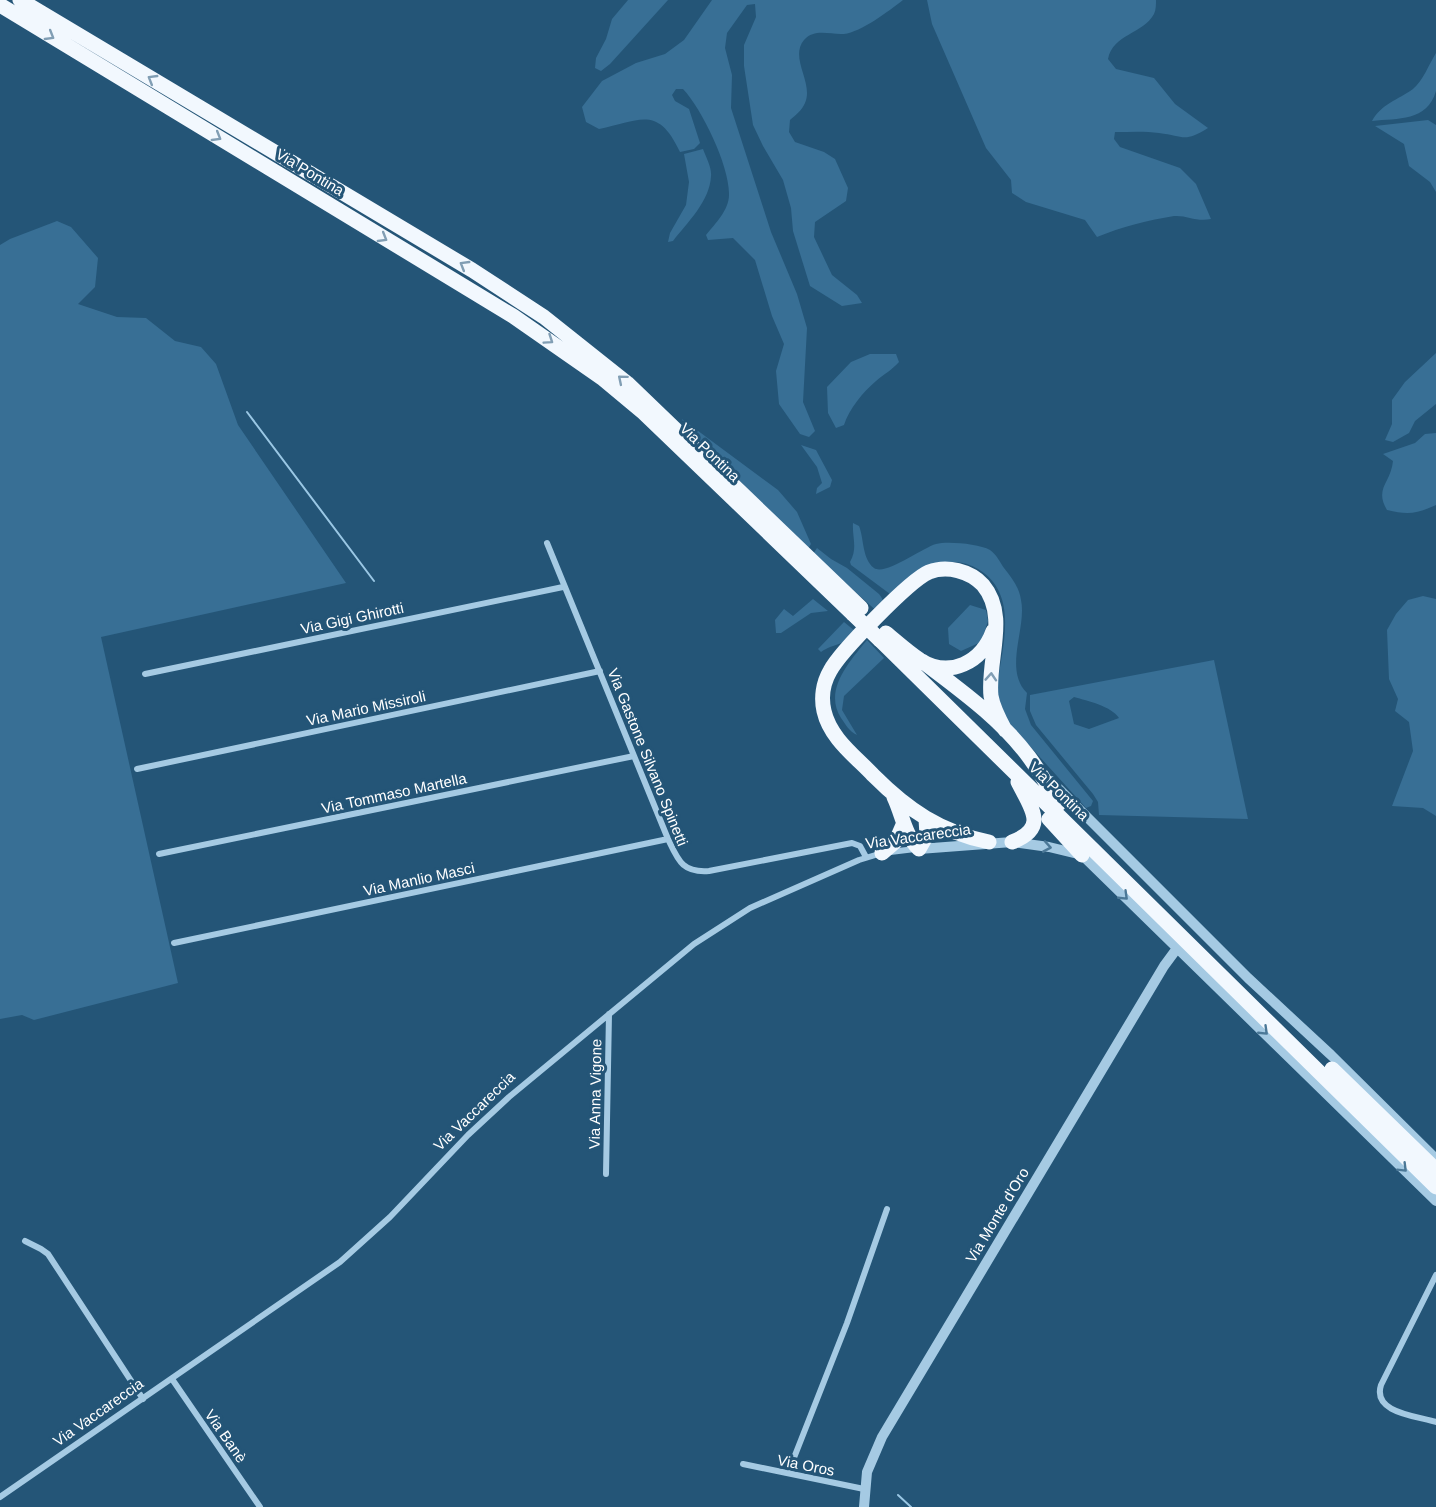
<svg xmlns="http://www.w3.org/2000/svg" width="1436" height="1507" viewBox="0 0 1436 1507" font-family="Arial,sans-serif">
	<rect width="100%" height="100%" fill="#245577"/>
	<path fill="#386f95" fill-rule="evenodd" d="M628,0h40l-58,64 -9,7 -6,-3 1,-10 10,-19 6,-20z
		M712,0h191c-14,11 -42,32 -59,34 -14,1 -29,-6 -40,6 -15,18 10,43 1,63 -3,7 -9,12 -15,17l-1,12 6,10 29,10 11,7 13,29 -2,13 -31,21 -1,15 18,38 25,20 5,8 -20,3 -32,-20 -17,-55 -2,-23 -8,-28 -20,-34 -10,-21 -9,-59v-21l12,-28 -1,-13 -8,1 -20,28 -2,15 7,27 -1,33 40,124 26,62 10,34 -4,74 12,29 -6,6 -9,-3 -21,-30 -3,-33 8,-27 -12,-28 -17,-56 -22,-22 -25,2 -2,-5c9,-11 23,-25 23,-40 1,-28 -27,-86 -46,-106h-7l-4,6 3,6 14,8 11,34 -6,6 -14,3c-22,-47 -39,-32 -81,-23l-13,-7 -4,-15 20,-26 34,-18 29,-9 19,-14z
		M927,0h229c0,4 0,10 -2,14 -11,20 -41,20 -46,45l8,10 38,9 21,26 33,24c-24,15 -24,8 -49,5 -14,-2 -29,-1 -44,-1l-1,7 6,8 60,21 16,16 15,35c-15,3 -24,-4 -37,-3 -25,4 -53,11 -77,21l-12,-17 -59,-18 -14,-9 -1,-13 -25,-32 -54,-124z
		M1436,53c0,11 0,27 0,38 -9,31 -38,27 -64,30 9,-17 26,-21 41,-32 10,-8 16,-25 23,-36z
		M1428,120l8,5v67l-6,-10 -21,-16 -5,-22 -29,-18z
		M703,149c3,8 9,19 8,27 -1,25 -24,47 -38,65l-5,1 2,-9 16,-28 3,-23 -5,-28z
		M57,221l14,6 27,31 -3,29 -17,17 39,13 29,1 29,23 26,6 15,17 22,61 108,158 -245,54 77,346 -144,37 -12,-5 -22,4v-774l10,-6z
		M1436,353v51l-21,17 -6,12 -16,9 -8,-2 7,-16v-24l13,-18z
		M870,354h26l3,8c-7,8 -15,12 -23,19 -13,11 -27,28 -32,44l-8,3 -8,-15 -1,-26 24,-25z
		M682,419l96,71 19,22 14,32 -3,5 -123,-123z
		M1436,433v72c-20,9 -28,10 -49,5 -13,-22 4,-27 6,-49l-10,-7 32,-11 10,-9z
		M801,445l15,5 16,30 -2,7 -14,7 1,-6 5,-5 -5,-16z
		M853,523l6,3c5,12 3,33 15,42 11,8 48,-20 62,-24 12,-3 43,0 54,6 6,4 10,12 14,18 8,10 15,19 17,32 6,28 -18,69 6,93l-2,16 6,16 62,76 -2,5 -5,2 -77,-85 -11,-24 -1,-12c5,-40 23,-93 -19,-118 -8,-5 -22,-9 -31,-6 -19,7 -40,21 -57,31l-39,-29 -1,-3c8,-14 2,-24 3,-39z
		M817,548l14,11 16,9 32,26c6,7 5,12 1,20l-67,-60z
		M1423,596l13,3v217l-13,-8 -31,-2 21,-55 -4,-29 -14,-11 3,-12 -9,-20 -2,-49 9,-16 12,-14z
		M813,599l15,12 -17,2 -30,20h-5l-1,-13 9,-11 9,7z
		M970,605l16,5 2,11 -7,21 -20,9 -12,-7 -1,-16z
		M844,622l11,9c-10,16 -20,11 -34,21l-3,-3z
		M867,640l17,18 -40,38 -2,14 15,25c-8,-4 -11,-10 -16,-17 -18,-28 9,-57 26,-78z
		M1214,660l34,159 -149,-4 -1,-13 -5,-8 -57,-69 -6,-14v-16zM1074,697c14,4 37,9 45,21l-30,11 -15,-5 -5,-23z"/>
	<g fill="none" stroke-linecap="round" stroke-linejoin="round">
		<path stroke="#9ac7e4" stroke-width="2" d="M247,412l127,169
			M898,1495l13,12"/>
		<path stroke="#a5cae3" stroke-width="6" d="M547,543l121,296c10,21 14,34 41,32l143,-28 8,3 6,11
			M145,674l418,-87
			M137,769l463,-98
			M159,854l475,-98
			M174,943l494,-104
			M606,1174l3,-160
			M25,1241l16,8 7,5 95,145
			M1436,1275l-55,110c-9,28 36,31 55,37
			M172,1379l88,128
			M743,1464l121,25
			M788,1473l59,-150 40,-114
			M0,1497l340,-235 50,-45 78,-82 41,-38 185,-153 56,-36 109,-48 23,-7 33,-4"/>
		<path stroke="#a5cae3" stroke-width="10" d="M1051,781l197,197 83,77 105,104
			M919,849l93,-7 37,5 33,8 354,346
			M864,1507l3,-35 15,-35 282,-471 14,-19"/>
		<path stroke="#f2f8fe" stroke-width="15" d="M20,0l452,270 72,47 83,66 234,225
			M0,5l513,311 89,62 42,35 209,201
			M886,633c11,9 22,19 34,27 30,19 62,2 73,-29
			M880,640l556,547
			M922,661c38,29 78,57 107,96 11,15 20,31 30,47
			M894,797c9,19 10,37 25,52l8,-14 -1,-16
			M1049,819l33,36
			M989,842c-49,-10 -81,-32 -116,-67 -18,-19 -43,-37 -49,-64 -3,-13 -1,-28 6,-40 10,-19 80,-91 99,-99 18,-7 41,-1 54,13 26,31 4,75 8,111 2,12 8,23 14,34
			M1012,842c37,-14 19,-34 6,-60
			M882,853l14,-12 7,-16
			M1332,1069l104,101"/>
		<path stroke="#f2f8fe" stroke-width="15" d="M853,614l27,26"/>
	</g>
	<defs><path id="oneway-chevron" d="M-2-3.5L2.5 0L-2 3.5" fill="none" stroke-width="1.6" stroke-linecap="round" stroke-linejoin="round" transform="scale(1.5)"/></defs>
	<g stroke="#819eb4">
		<use href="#oneway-chevron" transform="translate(50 36) rotate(31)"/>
		<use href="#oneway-chevron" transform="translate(152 79) rotate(-149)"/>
		<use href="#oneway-chevron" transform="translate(217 137) rotate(31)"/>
		<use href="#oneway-chevron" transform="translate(383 238) rotate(31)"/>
		<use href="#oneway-chevron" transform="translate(464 265) rotate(-149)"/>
		<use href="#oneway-chevron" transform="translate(549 340) rotate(34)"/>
		<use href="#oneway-chevron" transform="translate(622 379) rotate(-140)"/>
		<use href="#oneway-chevron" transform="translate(991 677) rotate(-86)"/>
	</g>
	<g stroke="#4b7897">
		<use href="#oneway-chevron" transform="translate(1047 847) rotate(10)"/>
		<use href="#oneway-chevron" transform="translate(1124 896) rotate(44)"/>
		<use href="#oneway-chevron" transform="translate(1264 1031) rotate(44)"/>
		<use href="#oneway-chevron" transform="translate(1403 1168) rotate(45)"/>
	</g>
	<g text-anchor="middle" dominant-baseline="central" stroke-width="6" stroke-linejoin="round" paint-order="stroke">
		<g font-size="15" fill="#fff" stroke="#245577">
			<text transform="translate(310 172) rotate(31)">Via Pontina</text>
			<text transform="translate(710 452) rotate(44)">Via Pontina</text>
			<text transform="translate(352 618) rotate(-12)">Via Gigi Ghirotti</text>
			<text transform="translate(366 708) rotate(-12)">Via Mario Missiroli</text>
			<text transform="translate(648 757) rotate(68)">Via Gastone Silvano Spinetti</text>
			<text transform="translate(1059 791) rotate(44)">Via Pontina</text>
			<text transform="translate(394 793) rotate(-12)">Via Tommaso Martella</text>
			<text transform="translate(918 836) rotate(-8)">Via Vaccareccia</text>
			<text transform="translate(419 879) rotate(-12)">Via Manlio Masci</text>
			<text transform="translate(595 1094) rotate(-89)">Via Anna Vigone</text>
			<text transform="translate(474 1111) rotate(-44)">Via Vaccareccia</text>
			<text transform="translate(997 1215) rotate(-59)">Via Monte d'Oro</text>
			<text transform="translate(98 1412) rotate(-35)">Via Vaccareccia</text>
			<text transform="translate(226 1436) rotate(55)">Via Banè</text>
			<text transform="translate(806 1465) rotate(11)">Via Oros</text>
		</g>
	</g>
</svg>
